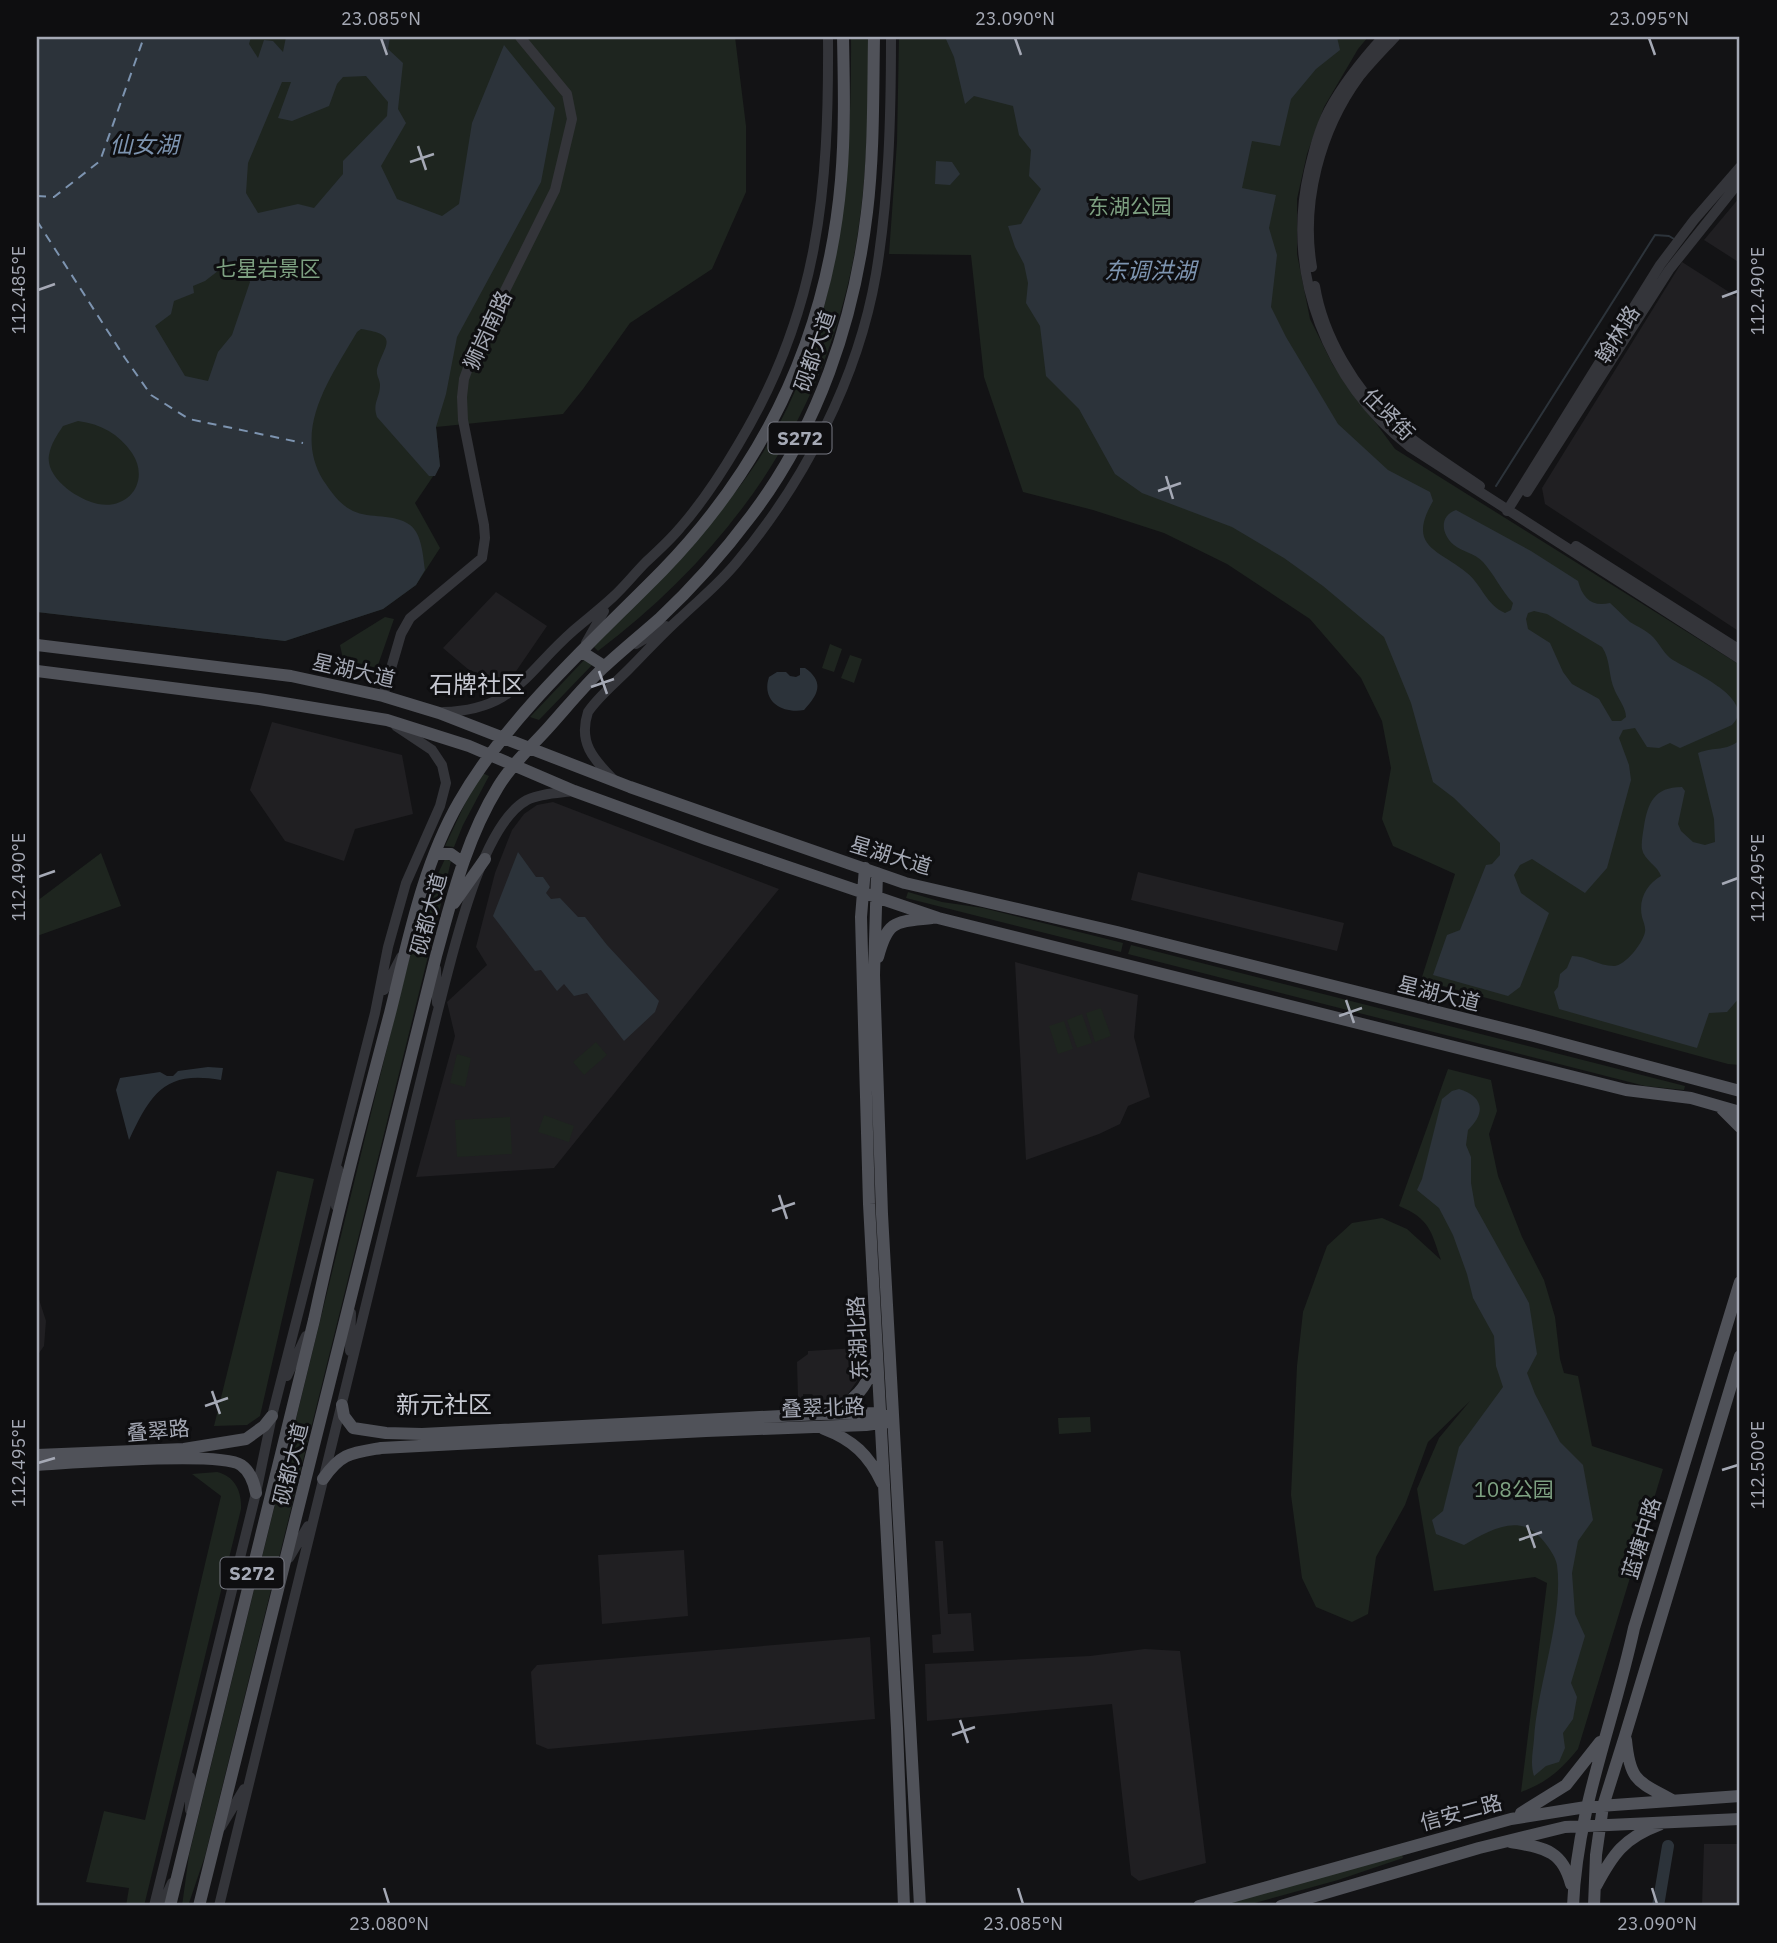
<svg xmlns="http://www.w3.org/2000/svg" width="1777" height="1943" viewBox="0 0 1777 1943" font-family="'IBM Plex Sans','Noto Sans SC',sans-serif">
	<rect width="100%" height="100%" fill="#131315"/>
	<path fill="#201f22" d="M1740,197v66l-36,-23z
		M1682,262l58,37v333l-195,-128 -3,-16z
		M496,592l51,34 -41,60 -8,-6 -29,-10 -26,-22z
		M272,722l130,33 11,59 -58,15 -11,32 -59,-20 -35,-51z
		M553,802l226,87 -225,279 -138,9 39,-141 -8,-34 40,-37 -11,-18 19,-74 17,-43 12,-16 13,-9z
		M1138,872l206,51 -7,28 -206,-51z
		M1015,962l123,33 -4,42 16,60 -22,9 -8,18 -21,10 -73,26z
		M37,1293l9,28 -2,25 -7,10z
		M857,1348v33l-10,14 -14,7 -14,1 -7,-9h-9v4h-5l-1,-36 11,-8v-3z
		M935,1541h8l5,73 23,-1 3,38 -41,2 -1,-18 9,-1z
		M684,1550l4,66 -86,8 -4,-69z
		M870,1637l5,82 -327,30 -12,-5 -5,-72 6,-7z
		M1145,1649l35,2 26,212 -67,18 -8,-6 -19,-171 -185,17 -2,-57 165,-8z
		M1704,1844h36v62h-38z"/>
	<path fill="#1e251f" d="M37,37h698l11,89v66l-34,77 -82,54 -47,66 -20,25 -127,13 4,39 -25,37 25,45 -24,37 -33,24 -98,32 -248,-29z
		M851,37h17c1,85 -1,175 -23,259 -38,147 -127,264 -247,355l-4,-4c33,-37 66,-73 99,-110 16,-17 33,-33 47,-51 97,-129 112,-293 111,-449z
		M899,37h469l-10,12 -34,58 -17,47 -10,45v55l13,65 23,46 62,84 345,216v400l-12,-1 -307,-84 34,-106 -62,-28 -11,-27 9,-51 -9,-47 -21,-43 -51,-59 -83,-55 -63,-31 -71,-23 -70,-18 -39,-115 -13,-122 -82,-1 8,-112z
		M385,617l9,2 -17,49 -34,-9 -3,-14z
		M830,644l12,5 -8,23 -12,-4z
		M850,655l12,4 -8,24 -13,-5z
		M586,658l8,5 -55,57 -9,-3z
		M480,772l9,4 -26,49 -9,22 -9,-1z
		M101,853l20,53 -84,30v-35z
		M445,859l6,2 -11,47 -235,948 -17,50h-6l7,-51 212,-864 22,-86z
		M908,892l34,10 41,6 140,35 -2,9 -215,-54z
		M1131,945l554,141 -1,4 -39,-4 -517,-132z
		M1101,1008l10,28 -16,6 -9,-29z
		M1082,1014l10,29 -15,5 -10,-28z
		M1064,1021l9,28 -15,5 -9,-28z
		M596,1042l11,13 -23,20 -11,-13z
		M457,1054l14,4 -6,29 -15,-4z
		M1448,1069l43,11 6,31 -8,23 9,42 24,61 22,43 11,37 5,42 4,14 14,3 14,70 71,23 -85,280c-17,21 -32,34 -57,43l26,-209 -12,-6 -101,14 -17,-102 22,-51 31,-37 -42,41 -23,63 -29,52 -8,57 -16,8 -36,-15 -14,-29 -11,-83 6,-129 6,-54 24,-66 25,-23 30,-5 25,11 34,31c-10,-29 -11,-41 -42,-54z
		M544,1115l30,11 -5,16 -31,-10z
		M510,1117l2,37 -55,3 -2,-37z
		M277,1171l37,8 -54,237 -13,9 -33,1z
		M1090,1417l1,15 -32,2 -1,-16z
		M217,1472c18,4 25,20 24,37l-97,397h-18l3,-18 -43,-6 18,-71 41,9 76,-324 -29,-22z
		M1401,1852l2,6 -65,22 -94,26h-36z"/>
	<path fill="#2c333a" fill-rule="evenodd" d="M37,37h214l-2,7 9,14 6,-18 9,1 10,11 3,-15h104l-2,12 15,14 -5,46 8,14 -25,43 16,33 45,17 17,-12 13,-81 32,-78 51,63 -14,74 -84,155 -11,57 -10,33 4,39 -5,10h-6l-52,-59c-5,-14 3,-19 3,-32 0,-6 -4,-9 -3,-16 7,-24 24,-34 -16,-40l-4,3c-26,45 -65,97 -34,148 9,13 16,24 30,31 17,8 41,2 57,14 12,9 13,31 15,45l-9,15 -33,24 -98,32 -248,-29zM366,76l22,26 -1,14 -44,45v13l-29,34 -16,-4 -40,9 -12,-20 2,-30 34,-81h9l-13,36 14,3 37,-15 8,-22 6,-7zM227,264l14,2 9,16 -18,53 -14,17 -10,29 -23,-5 -30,-50 16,-12 3,-13 20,-8 -1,-7 12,-5zM78,421c23,3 41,13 54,32 18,27 -2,57 -34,51 -20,-4 -53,-26 -49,-49 2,-11 8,-20 14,-29z
		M945,37h392l3,13 -24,19 -25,30 -11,47 -28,-5 -10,47 34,7 -7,33 8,27 -6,52 15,30 52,87 50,46 42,22 3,9c-27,47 6,48 34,72 15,12 19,32 38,40l6,-3 2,-7c-12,-13 -19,-29 -30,-41 -8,-9 -21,-10 -29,-17 -13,-11 -15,-29 2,-35l75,41 47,30c5,18 14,26 32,22 7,6 13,13 20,19 8,5 16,8 23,15 6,6 10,15 17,21 13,10 90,40 62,67l-52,23 -10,-5 -11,5 -12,-1 -12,-19 -12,2 -4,8 10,27 2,15 -24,88 -22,25 -53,-34 -12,6 -6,10 7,18 28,20 -29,74 -12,9 -75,-21 14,-40 13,-5 26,-65 6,-1 8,-9v-12l-46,-45 -21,-16 -22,-79 -27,-66 -61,-51 -39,-28 -52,-31 -90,-34 -27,-19 -36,-65 -33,-33 -6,-50 -14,-23 2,-20 -4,-19 -9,-17 -7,-21 13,-2 20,-35 -12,-13 2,-26 -12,-15 -6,-29 -39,-10 -9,8 -11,-47zM1534,611l13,3 55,33c9,13 6,29 13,44 4,9 11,17 11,26l-5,4h-9l-13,-22 -27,-15 -9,-12 -13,-29 -22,-14 -2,-10 2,-6z
		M936,161l16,1 8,12 -10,11 -15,-1z
		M800,668h5c20,14 13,27 -1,42 -22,4 -43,-9 -35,-33l8,-5h9l4,4 6,1 4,-2z
		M1740,740v257l-13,15 -18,1 -12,35 -138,-39 -5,-17 4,-5 2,-13 7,-6 5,-12c15,0 26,10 42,10 11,0 29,-23 31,-34 1,-5 -2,-11 -3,-15 -4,-18 5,-33 19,-41 -3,-10 -17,-16 -19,-27 -1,-7 1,-16 2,-23 4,-23 10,-39 38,-39l3,4 -7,33 3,7 12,11 12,3 10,-3 -1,-23 -16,-66c18,-7 27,-1 42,-13z
		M518,852l18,25h7l7,10 -4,6 5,6 9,-1 18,19h7l22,28 52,56 -4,11 -31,29 -37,-48 -13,3 -10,-12 -7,7 -16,-21 -6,1 -42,-55z
		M208,1067l15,1 -2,12c-56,-10 -70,13 -92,60l-13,-50 4,-12 40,-6 7,4h6l5,-5z
		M1459,1089c26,8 26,25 9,41l-2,15 5,12v26l4,23 54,97 8,51 -10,19 8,21 25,48 23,23 10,55 -15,21 -6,32 3,41 10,22 -14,47 6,14 -4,22 -10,14 2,15 -6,14 -13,4 -12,10c-4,-13 -1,-24 0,-37 3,-53 30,-123 23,-174 -2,-10 -10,-20 -16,-27 -23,-26 -54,-6 -77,7l-28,-11 -4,-14 11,-9 16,-64 44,-60 -7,-21 -2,-30 -21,-38 -6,-24 -14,-39 -14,-27 -22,-18 5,-11 20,-80 10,-8z"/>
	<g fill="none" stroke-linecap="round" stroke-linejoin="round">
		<path stroke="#2c333a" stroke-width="2" d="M1496,486l159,-251 14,1 5,3"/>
		<path stroke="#2c333a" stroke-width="12" d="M1658,1906l10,-60"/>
		<path stroke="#7d94b0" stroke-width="2" stroke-dasharray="9 7" stroke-linecap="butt" d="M37,196l17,1 46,-36 44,-124
			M37,221l88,137 26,37 38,24 114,24"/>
		<path stroke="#34353a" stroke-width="10" d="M1383,37c-21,23 -39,45 -54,73 -10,19 -15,40 -20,61 -24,104 19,211 101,276l330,212
			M1312,267c-11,-64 8,-137 47,-190 11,-14 24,-27 36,-40
			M1315,286c8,50 40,104 78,138 27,23 58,42 87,62
			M1527,492l142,-222 71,-89
			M1507,511l153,-246 34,-45 46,-53
			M1576,546l164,104
			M586,643l18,-32
			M636,644l30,-18
			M383,696l18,-62 9,-16 72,-60 3,-20 -1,-13 -21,-105 -1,-23 2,-18 8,-22 83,-167 17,-71 -5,-25 -47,-57
			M443,712c72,-2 82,-39 130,-81 13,-11 27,-22 40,-34 12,-11 22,-24 33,-35 12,-11 24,-22 34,-34 22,-25 41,-54 58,-83 81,-134 91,-255 90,-408
			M613,779c-20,-20 -35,-37 -25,-67 10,-15 26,-28 40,-42 17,-17 34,-36 52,-52 21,-20 38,-33 57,-56 67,-80 121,-183 139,-288 13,-78 15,-158 15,-237
			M436,969l1,34
			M384,990l17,-33
			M336,1206l2,-37
			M350,1351l1,-38
			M287,1376l19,-40
			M289,1558l19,-32
			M190,1810v-33
			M221,1827l23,-38
			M154,1906l102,-413 16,-77 103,-403 13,-66 18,-64 34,-77 6,-23 -4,-18 -10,-15 -36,-24
			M161,1906l11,-23
			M219,1906l218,-892c14,-52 42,-188 90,-214 14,-7 32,-7 47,-9"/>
		<path stroke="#505259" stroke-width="12" d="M37,645l254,31 92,20 56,17 191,74 275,96 212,49 417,104 206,55
			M582,652l22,14
			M37,671l222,28 128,21 82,26 105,45 132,48 232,79 688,172 65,8 49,14
			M435,854h16l11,8
			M865,868l-4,49 8,287 28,524 7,178
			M877,873l-3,102 8,239 38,692
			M454,903l31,-44
			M878,957c10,-38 18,-35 54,-39
			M1722,1109l18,18
			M342,1405l2,11 9,12 33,5 36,1 398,-20 60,-1 7,3
			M830,1410c25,-8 36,-22 45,-47
			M824,1429c29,11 45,26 58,54
			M37,1455l147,-6 62,-10 18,-13 8,-10
			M37,1465c33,-2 183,-14 204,0 10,7 13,18 15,28
			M323,1479c18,-26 28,-26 58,-31l325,-17 160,-6 21,-3
			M1626,1740c4,42 12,41 46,60
			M1521,1813l45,-28 34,-43
			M1511,1842c32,6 51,7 60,42
			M1596,1886c17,-32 28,-48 63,-61
			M170,1906l144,-586c22,-103 49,-205 76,-307 18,-71 32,-147 69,-211 49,-86 134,-161 203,-231 106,-109 166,-240 179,-391 4,-47 3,-95 2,-143
			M199,1906l237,-950c16,-58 30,-117 62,-169 13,-22 34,-41 51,-60 18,-20 35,-41 54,-59 18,-17 38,-33 56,-49 33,-31 65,-67 92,-103 67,-88 103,-195 116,-304 7,-58 6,-117 7,-175
			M1199,1906l312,-87 75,-12 154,-11
			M1281,1906l198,-58 86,-21 175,-8
			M1573,1906c4,-98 41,-184 61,-278l106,-346
			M1594,1906l2,-51 7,-49 22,-70 115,-380"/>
	</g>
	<path fill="none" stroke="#a5a9b5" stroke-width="2.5" d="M381,38l6,17M1015,38l6,17M1649,38l6,17M418,146l8,24M410,162l24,-8M38,290l17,-6M1722,297l16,-6M1166,476l7,23M1158,491l23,-8M599,671l8,23M591,687l23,-8M38,877l17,-6M1722,884l16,-6M1346,1000l8,23M1339,1016l23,-8M779,1195l8,24M772,1211l23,-8M212,1391l8,23M205,1406l23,-8M38,1463l17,-5M1722,1470l16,-5M1527,1525l8,23M1519,1540l23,-8M960,1720l8,23M952,1735l23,-8M384,1888l5,16M1018,1888l5,16M1652,1888l5,16"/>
	<g text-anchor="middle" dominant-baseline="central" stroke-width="6" stroke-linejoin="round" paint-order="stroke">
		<g fill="#0e0e10" stroke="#787a84" stroke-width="2">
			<rect x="768.5" y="422.5" width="63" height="31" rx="5"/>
			<rect x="220.5" y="1557.5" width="63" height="31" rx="5"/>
		</g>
		<g font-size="19" font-weight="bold" fill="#a5a9b5">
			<text x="800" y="438">S272</text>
			<text x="252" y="1573">S272</text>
		</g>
		<g font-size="21" fill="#7da081" stroke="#0e0e10">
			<text x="1130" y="206">东湖公园</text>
			<text x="268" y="268">七星岩景区</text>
			<text x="1514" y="1489">108公园</text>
		</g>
		<g font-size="21" fill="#a5a9b5" stroke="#0e0e10">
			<text transform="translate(487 330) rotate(-65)">狮岗南路</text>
			<text transform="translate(1617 334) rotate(-58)">翰林路</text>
			<text transform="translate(814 351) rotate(-71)">砚都大道</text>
			<text transform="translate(1389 414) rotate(45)">仕贤街</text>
			<text transform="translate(354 670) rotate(13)">星湖大道</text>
			<text transform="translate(891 855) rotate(17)">星湖大道</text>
			<text transform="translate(428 914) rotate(-75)">砚都大道</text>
			<text transform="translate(1439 993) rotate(14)">星湖大道</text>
			<text transform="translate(857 1338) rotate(-93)">东湖北路</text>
			<text transform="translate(823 1407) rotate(-2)">叠翠北路</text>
			<text transform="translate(158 1430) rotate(-5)">叠翠路</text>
			<text transform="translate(290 1464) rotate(-76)">砚都大道</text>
			<text transform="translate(1641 1538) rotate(-73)">蓝塘中路</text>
			<text transform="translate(1461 1812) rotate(-15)">信安二路</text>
		</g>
		<g font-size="23" font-style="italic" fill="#7d94b0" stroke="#0e0e10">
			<text x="144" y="144">仙女湖</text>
			<text x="1150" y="270">东调洪湖</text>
		</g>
		<g font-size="24" fill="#c6c8d1" stroke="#0e0e10">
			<text x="477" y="684">石牌社区</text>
			<text x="444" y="1404">新元社区</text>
		</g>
	</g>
	<rect width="1777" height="1943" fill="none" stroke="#0e0e10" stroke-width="77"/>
	<rect x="38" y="38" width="1700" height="1866" fill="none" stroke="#a5a9b5" stroke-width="2.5"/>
	<g font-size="18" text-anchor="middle" fill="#a5a9b5">
		<text x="381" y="25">23.085°N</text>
		<text x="1015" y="25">23.090°N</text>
		<text x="1649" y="25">23.095°N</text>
		<text transform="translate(19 290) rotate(-90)" y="6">112.485°E</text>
		<text transform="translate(1758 291) rotate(-90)" y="6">112.490°E</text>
		<text transform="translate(19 877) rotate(-90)" y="6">112.490°E</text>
		<text transform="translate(1758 878) rotate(-90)" y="6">112.495°E</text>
		<text transform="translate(19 1463) rotate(-90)" y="6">112.495°E</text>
		<text transform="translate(1758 1465) rotate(-90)" y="6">112.500°E</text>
		<text x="389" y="1930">23.080°N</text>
		<text x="1023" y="1930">23.085°N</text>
		<text x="1657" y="1930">23.090°N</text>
	</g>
</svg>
